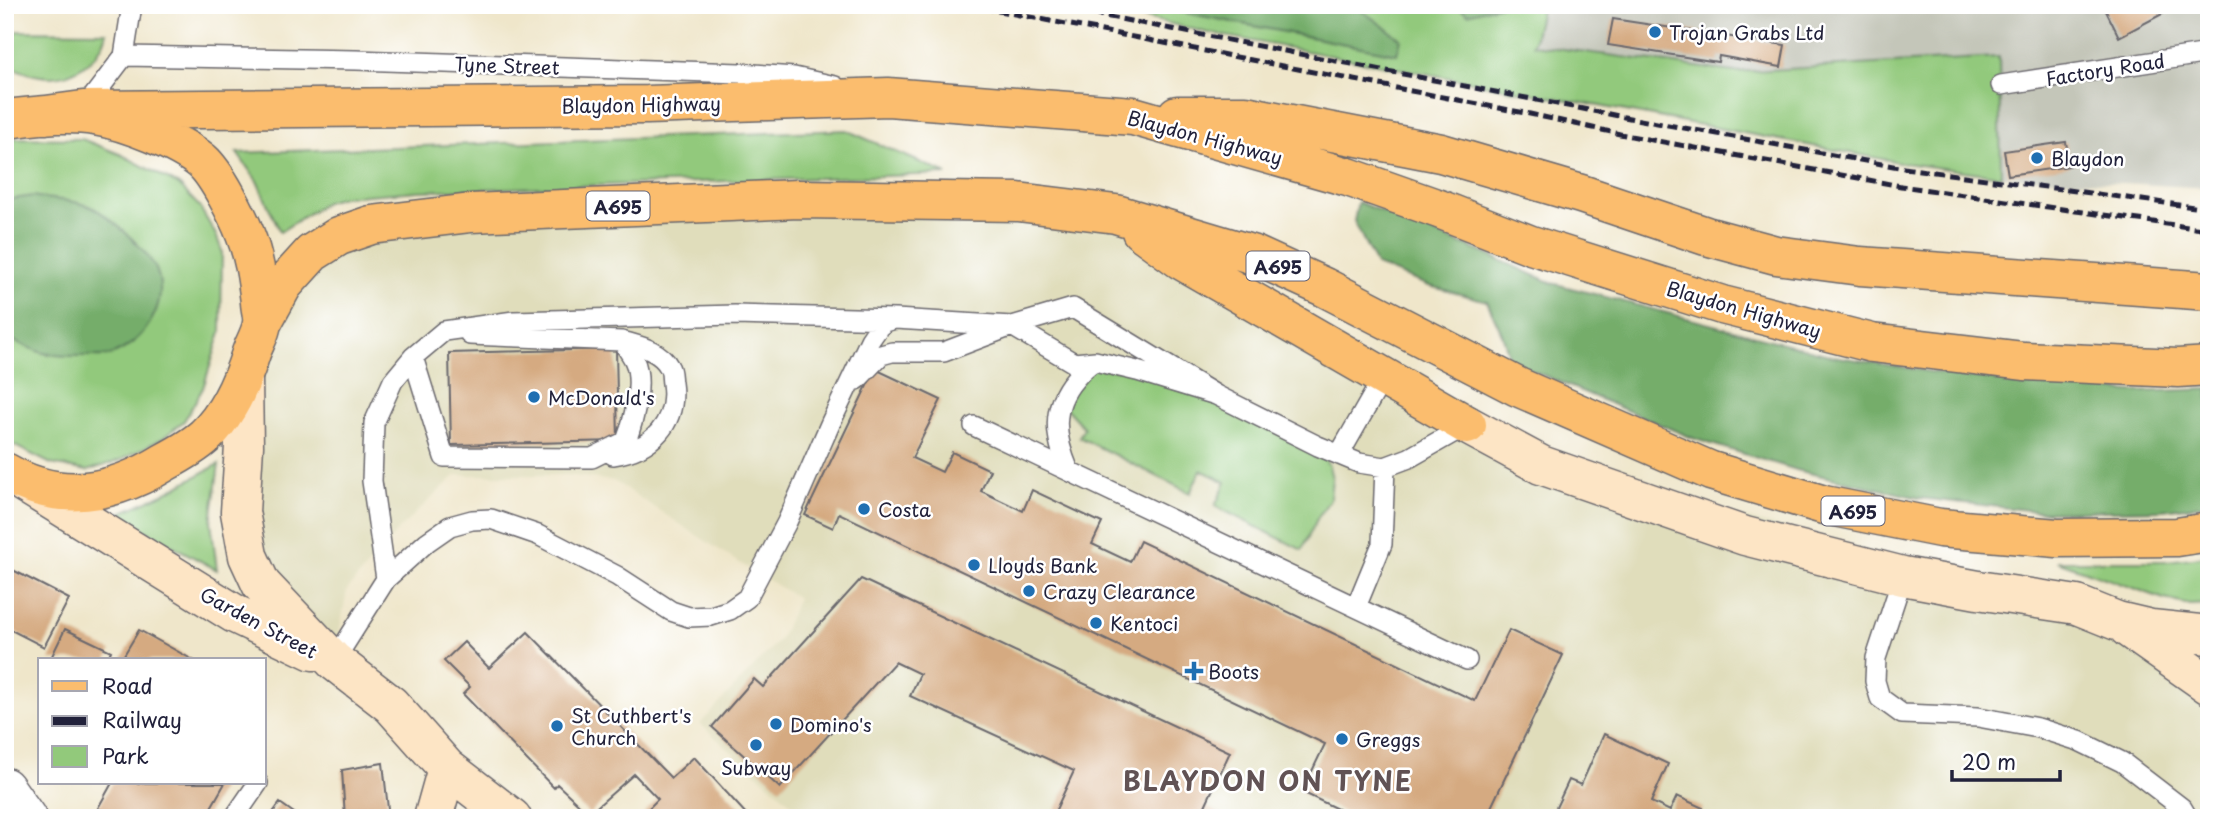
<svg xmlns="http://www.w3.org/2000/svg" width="2214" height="823" viewBox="0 0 2214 823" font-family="'Playpen Sans',sans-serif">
	<rect width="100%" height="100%" fill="#fff"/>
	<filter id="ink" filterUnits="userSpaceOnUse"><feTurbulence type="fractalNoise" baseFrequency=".0143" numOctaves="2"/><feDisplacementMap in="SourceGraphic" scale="14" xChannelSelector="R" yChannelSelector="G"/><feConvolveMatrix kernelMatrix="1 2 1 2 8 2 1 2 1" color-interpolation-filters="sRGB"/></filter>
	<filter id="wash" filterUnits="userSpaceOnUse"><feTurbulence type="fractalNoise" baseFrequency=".00686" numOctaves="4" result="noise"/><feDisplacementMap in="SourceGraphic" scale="28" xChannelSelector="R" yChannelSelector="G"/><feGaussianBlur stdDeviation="1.57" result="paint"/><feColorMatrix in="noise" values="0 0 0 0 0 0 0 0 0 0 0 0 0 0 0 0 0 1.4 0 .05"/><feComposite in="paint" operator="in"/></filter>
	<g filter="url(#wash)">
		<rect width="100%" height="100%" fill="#efe6ca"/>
		<path fill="#e0ddbb" d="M798,199l318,15 425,251 536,140 132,80v133h-1401l-108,-94 80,-85 18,-41 -57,-34 -127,-83 -46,-6h-112l-57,54 -52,61 -13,71 -73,-77 -9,-232 87,-116z"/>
		<path fill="#c4c6b9" d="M1543,5h666v183l-208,-12 -2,-118 -265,14 -202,-27z"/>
		<path fill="#92c97b" stroke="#5a765b" stroke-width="2" d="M1091,5h451l-9,40 201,27 265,-15 2,119 -97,-13 -695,-130z
			M5,31l102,1c-6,28 -38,50 -67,44 -9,-1 -18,-5 -27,-8l-8,-12z
			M846,130l101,44 -529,17 -76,6 -16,5 -46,30 -23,-51 -20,-28z
			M5,138l77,1 40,16 57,30 20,21 17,29 6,16 -1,81 -18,56 -19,33 -21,17 -42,22 -34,11 -36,-7 -46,-23z
			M1084,367l53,4 181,75 11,20 3,12 -2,21 -13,20 -15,31 -87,-44 11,-24 -25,-12 -11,23 -111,-56 5,-9 -23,-25z
			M219,464l-8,57 6,49 -101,-55 49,-22z
			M2209,556v48l-20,1 -25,-6 -107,-38h109z"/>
		<path fill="#75ad6b" stroke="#4c6853" stroke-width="2" d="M1145,5h209l47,34 -4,15z
			M1455,5h46l-33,9z
			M33,196c17,4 36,3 53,9 15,5 27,17 39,27 12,11 24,23 31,37 15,34 -13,76 -46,86 -6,2 -15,1 -22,1 -15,0 -33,1 -48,-4 -12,-4 -23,-10 -35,-15v-137z
			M1358,202l121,49 73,32 281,73 118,19 180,17 78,-3v115l-46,6 -118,2 -126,-14 -119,-27 -105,-32 -164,-69 -21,-11 -8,-25 -15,-33 -58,-15 -53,-21 -22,-44z"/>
		<g id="blocks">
			<path fill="#d5aa81" d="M2103,5h76l-60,32z
				M1613,19l172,26 -4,22 -62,-11 -1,6 -110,-17z
				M2066,142l4,24 -62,9 -4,-24z
				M616,349l2,92 -167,4 -2,-92z
				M875,369l66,31 -29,58 30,14 10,-20 38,18 -9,21 42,20 9,-21 70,33 -10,21 38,18 10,-21 335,160 34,-71 54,25 -77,163h-130l-54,-26 23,-48 -486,-231 -6,15 -28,-13z
				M5,566l64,33 -25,48 -39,-20z
				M861,579l369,173 -25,54 24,12h-177l22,-47 -164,-75 10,-22 -25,-12 -115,126 -68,-61 42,-48 9,8z
				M65,629l46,22 -4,9h-57z
				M139,630l54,30h-72z
				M528,632l143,146 23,-21 54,59 -2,2h-97l-5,-5 14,-14 -24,-25 -45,40 -32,-30 -3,4 -91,-94 7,-7 -26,-26 20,-19 25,26z
				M1604,734l64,30 -17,38 19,9 7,-15 26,12 -4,10h-148l18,-38 12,5z
				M383,763l6,55h-44l-3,-48z
				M112,783h113l-20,35h-93v-2l-14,-8z
				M280,803l21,15h-32z"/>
		</g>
	</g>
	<g filter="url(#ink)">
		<use href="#blocks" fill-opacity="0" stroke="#6a676d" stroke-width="2"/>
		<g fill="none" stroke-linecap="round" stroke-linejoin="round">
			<defs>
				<path id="lane" d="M124,56l232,4 384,13 54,4 41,9
					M2001,85l208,-32
					M83,110l41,-54 8,-51
					M413,357l31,100 148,1 34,-17c8,-21 18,-60 8,-81 -3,-6 -8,-13 -12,-19l-152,-6
					M857,380l24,-25 11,-3h52l68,-26 61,-18 143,87 102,51 41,17 26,4 24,-9 58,-33
					M974,426l493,234
					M613,455c38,-5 65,-32 59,-72 -1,-4 0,-12 -3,-16 -9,-17 -30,-21 -47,-26
					M1339,455l45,-79
					M1069,471c-14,-33 -19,-63 6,-92 7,-8 11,-13 20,-18
					M1903,576l-27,82 -1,23 5,17 22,16 76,3 60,11 41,13 43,21 60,46 6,10
					M386,579l-14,-98 2,-58 19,-42 20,-24 31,-26 70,-10 221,-6 160,4 117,7 62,37 21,-2 42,10 79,24
					M1356,607l26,-63 3,-77
					M334,661l52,-82 41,-37 23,-16 22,-6 19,-1 47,16 79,41 54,35 18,6 22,-1 19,-6 17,-12 40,-76 44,-100 39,-82 9,-13 6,-5 10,-3
					M234,818l24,-35"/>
				<path id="street" d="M5,787l22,31"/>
				<path id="secondary" d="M243,379l1,67 -4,66 8,44 13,28 73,77 57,44 56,63 65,50
					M1467,425l74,40 204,71 158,40 75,14 99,15 40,16 34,8 58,6
					M24,483l211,131 78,37
					M2128,628l81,57
					M433,818l14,-50"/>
				<path id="primary" d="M46,115l37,-5 564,-5 241,-8 245,19 215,61 91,32 92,36 191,60 150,38 152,18 154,7 31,-2
					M1177,115h68l196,38 140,41 125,42 70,19 84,11 349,25
					M5,119c29,-3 61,-8 90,-3 31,5 84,26 107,45 15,13 36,55 43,73 9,22 12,44 15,68 0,6 3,14 2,21 -1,10 -8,21 -11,30 -9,29 -23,61 -46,83 -11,10 -27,19 -40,26 -52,32 -105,42 -160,10
					M1141,231l40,29 286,165
					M262,323l21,-38 29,-32 27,-17 32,-11 100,-12 327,-14 220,3 98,12 138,41 70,32 194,100 193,84 113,34 116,23 117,10 120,-1 32,-5"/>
			</defs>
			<use href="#lane" stroke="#6a676d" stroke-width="22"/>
			<use href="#street" stroke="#6a676d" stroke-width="41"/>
			<use href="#secondary" stroke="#6a676d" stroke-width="41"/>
			<use href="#primary" stroke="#6a676d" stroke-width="41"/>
			<use href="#lane" stroke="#fff" stroke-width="19"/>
			<use href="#street" stroke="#fff" stroke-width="38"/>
			<use href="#secondary" stroke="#fde5c5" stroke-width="38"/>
			<use href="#primary" stroke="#fbbd6e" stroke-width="38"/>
			<path stroke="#22223b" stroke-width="5" stroke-dasharray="10 5" stroke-linecap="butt" d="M968,5l562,109 90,20 281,52 308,44
				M1048,5l576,112 280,51 305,41"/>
		</g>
	</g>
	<g fill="#1f6fb2" stroke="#fff" stroke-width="2.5">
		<circle cx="1655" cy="32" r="7"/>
		<circle cx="2037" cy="158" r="7"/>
		<circle cx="534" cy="397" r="7"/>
		<circle cx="864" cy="509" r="7"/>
		<circle cx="974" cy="565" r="7"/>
		<circle cx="1029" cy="591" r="7"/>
		<circle cx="1096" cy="623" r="7"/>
		<path d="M1190.5 660.5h7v7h7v7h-7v7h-7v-7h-7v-7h7z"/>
		<circle cx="776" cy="724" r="7"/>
		<circle cx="557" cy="726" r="7"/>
		<circle cx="1342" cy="739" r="7"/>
		<circle cx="756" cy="745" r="7"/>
	</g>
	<g text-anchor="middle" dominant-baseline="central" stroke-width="5" stroke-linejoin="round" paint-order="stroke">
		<g fill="#fff" stroke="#646476" stroke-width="2">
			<rect x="586.5" y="191.5" width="63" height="29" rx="5"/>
			<rect x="1246.5" y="251.5" width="63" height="29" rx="5"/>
			<rect x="1821.5" y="496.5" width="63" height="29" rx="5"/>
		</g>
		<g font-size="18" font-weight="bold" fill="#22223b">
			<text x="618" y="206">A695</text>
			<text x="1278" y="266">A695</text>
			<text x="1853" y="511">A695</text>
		</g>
		<g font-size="19" fill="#22223b" stroke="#fff" text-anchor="start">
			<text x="1669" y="32">Trojan Grabs Ltd</text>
			<text x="2051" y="158">Blaydon</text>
			<text x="548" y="397">McDonald's</text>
			<text x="878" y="509">Costa</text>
			<text x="988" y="565">Lloyds Bank</text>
			<text x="1043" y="591">Crazy Clearance</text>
			<text x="1110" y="623">Kentoci</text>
			<text x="1208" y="671">Boots</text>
			<text x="571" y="715">St Cuthbert's<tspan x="571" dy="22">Church</tspan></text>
			<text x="790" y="724">Domino's</text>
			<text x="1356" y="739">Greggs</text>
			<text x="756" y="767" text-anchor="middle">Subway</text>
		</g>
		<g font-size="19" fill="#22223b" stroke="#fff">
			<text transform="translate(507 65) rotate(2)">Tyne Street</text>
			<text transform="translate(2105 69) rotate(-9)">Factory Road</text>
			<text transform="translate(641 104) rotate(-1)">Blaydon Highway</text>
			<text transform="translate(1205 137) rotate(15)">Blaydon Highway</text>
			<text transform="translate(1744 309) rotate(16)">Blaydon Highway</text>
			<text transform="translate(259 622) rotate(28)">Garden Street</text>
		</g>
		<g font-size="26" font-weight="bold" letter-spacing="2" fill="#615254" stroke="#fff">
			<text x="1268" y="780">BLAYDON ON TYNE</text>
		</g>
	</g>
	<rect width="2214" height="823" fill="none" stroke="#fff" stroke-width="28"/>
	<rect x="38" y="658" width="228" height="126" fill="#ffffff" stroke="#a7a7b1" stroke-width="2"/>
	<rect x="52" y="681" width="35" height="10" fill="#fbbd6e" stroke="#a7a7b1" stroke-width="2"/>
	<text x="102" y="694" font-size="21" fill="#22223b">Road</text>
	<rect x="52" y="716" width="35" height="10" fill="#22223b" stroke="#a7a7b1" stroke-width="2"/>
	<text x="102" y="728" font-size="21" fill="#22223b">Railway</text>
	<rect x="52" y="746" width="35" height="21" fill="#92c97b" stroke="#a7a7b1" stroke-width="2"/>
	<text x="102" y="764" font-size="21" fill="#22223b">Park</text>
	<path d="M1952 770v10h108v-10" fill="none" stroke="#22223b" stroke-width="3.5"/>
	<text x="1962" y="770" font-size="21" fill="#22223b" stroke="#ffffff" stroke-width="5" paint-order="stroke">20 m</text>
</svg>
